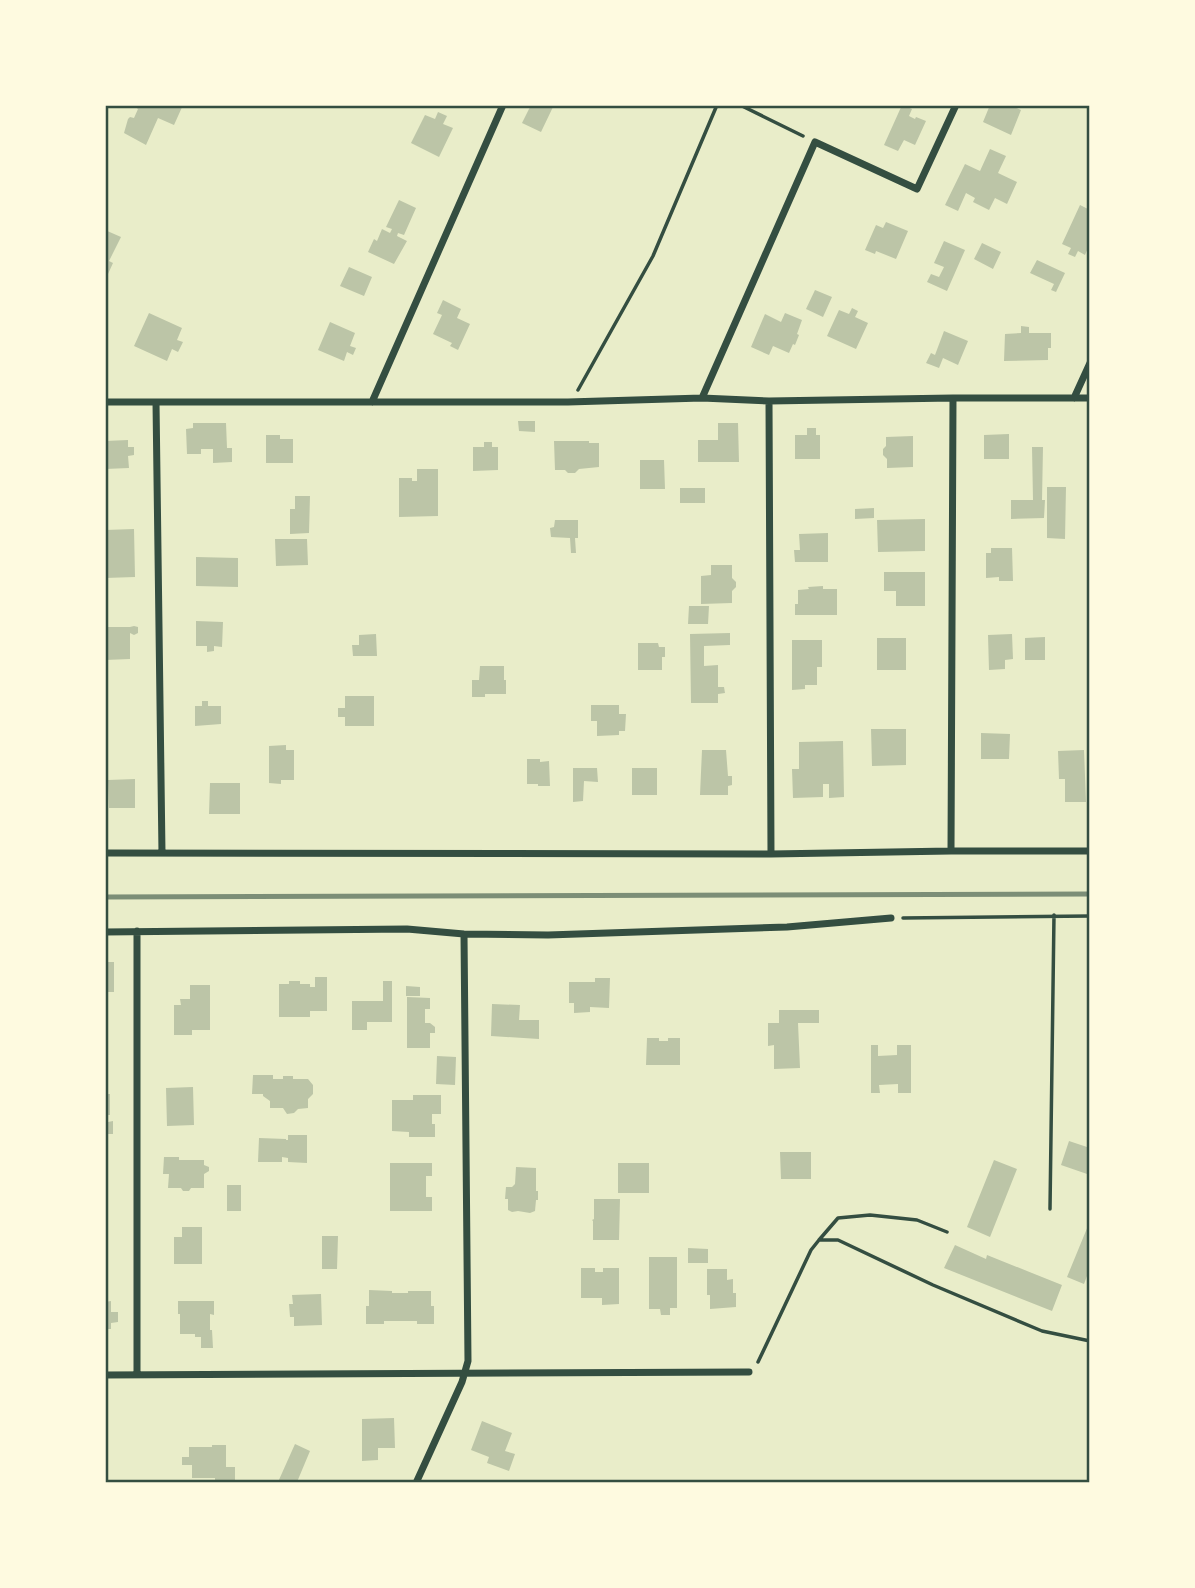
<svg xmlns="http://www.w3.org/2000/svg" width="1195" height="1588" viewBox="0 0 1195 1588" font-family="'Source Sans 3',sans-serif">
	<rect width="100%" height="100%" fill="#e9edc9"/>
	<path fill="#bcc5a7" d="M133,105h50l-9,20 -16,-7 -12,27 -22,-12 4,-14 2,-2 4,1 4,-9z
		M531,105h18l4,2 -12,25 -19,-9z
		M902,105l10,4 -3,7 6,3 1,-2 10,4 -11,24 -11,-5 -6,11 -14,-6z
		M990,105h20l11,5 -10,25 -28,-13z
		M438,112l9,4 -4,8 10,4 -14,29 -28,-14 14,-28 10,4z
		M990,149l16,7 -8,17 19,9 -10,22 -12,-6 -6,12 -16,-8 2,-4 -9,-5 -8,18 -13,-6 20,-41 15,7z
		M399,200l17,8 -12,27 -6,-2 -1,3 10,5 -13,23 -26,-12 6,-13 3,2 5,-12 8,4 2,-4 -6,-2z
		M1080,205l10,5v33l-5,12 -7,-4 -3,6 -7,-3 3,-6 -9,-4z
		M886,222l22,9 -12,28 -20,-8 -1,3 -10,-4 11,-25 7,3z
		M105,230l16,7 -12,24 4,2 -5,11 -3,-1z
		M944,241l21,9 -18,41 -20,-9 4,-8 8,3 5,-10 -10,-4z
		M982,243l19,9 -8,17 -19,-10z
		M1037,260l28,13 -9,19 -5,-2 3,-6 -24,-11z
		M349,267l23,10 -8,19 -24,-10z
		M815,290l17,7 -9,20 -17,-8z
		M443,300l18,9 -4,9 13,6 -12,26 -8,-4 2,-3 -19,-9 9,-19 -5,-2z
		M852,308l6,3 -3,6 13,6 -12,26 -29,-13 12,-26 10,4z
		M149,313l33,15 -5,12 6,2 -5,10 -6,-3 -5,12 -33,-15z
		M785,313l17,7 -5,14 2,1 -4,10 -2,-1 -4,9 -16,-7 -4,9 -18,-8 14,-33 16,8z
		M330,322l25,11 -5,13 6,2 -3,7 -6,-3 -3,9 -26,-11z
		M1021,326l8,1v6h22v15h-3v12l-44,1 1,-27 16,-1z
		M944,331l24,10 -10,24 -15,-7 -4,10 -13,-5 5,-10 4,2z
		M518,421h17v11l-16,-1z
		M193,423h33l1,25h5v14l-19,1v-14h-12v5h-14l-1,-25 7,-1z
		M718,423h20l1,39h-41v-22h20z
		M807,428h9v7h4v24h-25v-24h12z
		M1009,434v25h-25v-24z
		M266,435h14v4h13v24h-27z
		M913,436v31l-26,1v-9l-4,-4v-6l3,-3v-9z
		M128,440v7h6v8l-6,1 1,12 -24,1v-28z
		M554,441h35v2h10v24l-20,2 -4,4h-7l-3,-3h-10z
		M484,442h8v5h6v23l-25,1v-24h11z
		M1032,447h11l-1,53h3l-1,18 -33,1v-19h22z
		M640,460h24l1,29h-25z
		M417,469h21v47l-39,1v-39h13v3h5z
		M1047,487h19l-1,52 -18,-1z
		M680,488h25v15h-25z
		M295,496h15l-1,37 -19,1v-25h5z
		M874,508v10l-19,1v-10z
		M925,519v32l-47,1 -1,-32z
		M555,520h23v18h-3l1,15h-5l-1,-15 -19,-1 -1,-9 4,-1z
		M134,529l1,48 -30,1v-48z
		M828,533v29h-33l-1,-12h6l-1,-16z
		M275,539h32l1,26 -32,1z
		M991,548h21l1,33h-14v-4l-13,1v-25h5z
		M196,557l42,1v29l-42,-1z
		M711,565h21v13l4,4v5l-4,4v12l-31,1v-28l10,-1z
		M884,572h41v34h-29v-15h-12z
		M823,586v3h14v26h-42v-11h3v-14l11,-1 -1,-2z
		M689,606h20l-1,18h-20z
		M196,621l27,1 -1,25 -8,-1v5l-7,1v-6h-11z
		M134,626l4,1v6l-4,2 -4,-2v26l-25,1v-33h25z
		M730,633v12l-26,1v20l14,-1v22h6l1,6 -7,1v9h-27l-1,-69z
		M376,634l1,22h-24l-1,-11h7v-10z
		M1012,634l1,25 -8,1v9l-16,1 -1,-35z
		M1045,637v23h-20v-22z
		M877,638h29v32h-29z
		M792,640h30v27h-5v18h-12v4l-13,1z
		M638,643h20l1,4h6v10h-3v13h-24z
		M480,666h24v14h2v14h-21v3h-13v-17h7z
		M345,696h29v30h-29v-9h-7v-9h7z
		M202,701h6v5h13v18l-26,2v-20h7z
		M591,705h28v9h7l-1,17h-6v4l-22,1v-15h-6z
		M871,729h35v36l-34,1z
		M981,733l29,1 -1,25h-28z
		M843,741l1,56 -15,1v-14h-6v13l-30,1 -1,-29h7v-27z
		M286,745v5h8v30h-13v4l-12,-1v-37z
		M702,750h24l2,26h4v9l-4,1v9h-28z
		M1084,750l2,52h-21v-23h-6l-1,-28z
		M527,759h13v3l9,-1 1,25h-12v-2h-11z
		M573,768h24l1,14 -14,-1 -1,20 -10,1z
		M632,768h25v27h-25z
		M135,779v29h-26l-1,-28z
		M210,783h30v31h-31z
		M105,962h9v30h-9z
		M315,977h12v34h-17v6h-31v-33h10v-3h11v3h10v3h5z
		M595,978h15l-1,30 -19,-1v5l-16,1v-10h-5v-21h26z
		M383,981h9v41h-25v8h-15v-29h31z
		M190,985h20v45h-18v5h-18v-30h7l-1,-6h10z
		M406,986l14,1v9h-14z
		M407,997l23,1v11h-5v14h5l5,4v6h-5v15h-23z
		M492,1004l28,1 -1,15h20v19l-48,-3z
		M779,1010h40v13h-21l2,45 -26,1v-24l-6,1v-23h11z
		M647,1038h12v3h9v-3h12v27h-34z
		M871,1045h7v11l19,-1v-10h14v48h-13v-9l-19,1 1,8h-9z
		M437,1056l19,1 -1,28 -19,-1z
		M253,1075h20v4h10v-3h10v3h15l5,6v9l-5,5v9l-10,1 -4,4 -7,1 -4,-6h-13v-7l-7,-5v-2h-11z
		M193,1087l1,38 -27,1 -1,-38z
		M105,1094h5v21h-2v7l5,-1v13h-8z
		M413,1095h28v19h-9v10h3v13h-26v-5l-17,-1v-31h21z
		M288,1135h19v28l-19,-1v-4l-6,-1v5h-24l1,-24 27,1v1h2z
		M1069,1141l21,7v27l-29,-10z
		M780,1152h31v27h-30z
		M105,1157h3v47h-3z
		M164,1157h15v3h25v5l5,2v4l-5,3v14h-13l-2,3h-6l-2,-3h-13l1,-14h-6z
		M994,1160l23,9 -27,68 -23,-10z
		M390,1163h42v13h-6v21h6v14h-42z
		M618,1163h31v30h-31z
		M516,1167l20,1v23h2v9h-2l-1,11 -5,2 -12,-2 -6,1 -4,-2v-11h-3l1,-12h6l3,-3z
		M227,1185h14v26h-14z
		M594,1199h26l-1,41h-26v-19l-1,-1 2,-1z
		M1090,1221v47l-6,16 -17,-7z
		M182,1227h20v37h-28v-27h8z
		M322,1236h16l-1,33h-15z
		M955,1245l31,14 1,-4 75,30 -10,26 -108,-43z
		M688,1248l20,1v14h-20z
		M649,1257h28v51h-7v7h-9l-1,-6h-11z
		M581,1268h14v4h8v-4h16v36l-17,1v-7h-21z
		M707,1269h20v11l6,-1v14h3v14l-26,2v-14h-3z
		M369,1290l23,1v2h16v-2h23v15h3v18h-17v-3h-33v3h-18v-18h3z
		M321,1294l1,31 -28,1v-9h-4l-1,-13h4l-1,-9z
		M111,1301v11h7v10l-7,1v6h-6v-27z
		M178,1301h36v14l-4,-1v16h2l1,18h-12v-11h-6v-3h-15v-20h-2z
		M394,1418l1,30h-17v12l-16,1v-42z
		M482,1421l30,12 -7,18 10,3 -6,17 -22,-8 2,-6 -18,-7z
		M295,1444l15,7 -13,31h-19z
		M212,1445h14v22h9v16h-20v-5h-23v-13h-10v-8h7v-10h23z"/>
	<g fill="none" stroke-linecap="round" stroke-linejoin="round">
		<path stroke="#344e41" stroke-width="3.5" d="M740,105l63,31
			M578,390l75,-134 64,-151
			M903,918l187,-2
			M1050,1209l4,-294
			M819,1240l19,-22 32,-3 47,5 30,12
			M758,1362l53,-112 8,-10h19l95,45 109,46 48,10"/>
		<path stroke="#344e41" stroke-width="7" d="M702,398l113,-256 102,47 39,-84
			M1074,398l16,-35
			M769,401l2,453
			M105,402h463l134,-4 67,3 184,-3h137
			M156,402l6,451
			M372,402l131,-297
			M951,851l2,-453
			M105,853l666,1 180,-3h139
			M137,931v444
			M105,932l302,-3 57,5 84,1 239,-8 104,-9
			M105,1375l644,-3
			M416,1483l46,-101 6,-21 -4,-427"/>
		<path stroke="#7c8e77" stroke-width="5" d="M105,897l985,-3"/>
	</g>
	<rect width="1195" height="1588" fill="none" stroke="#fefae0" stroke-width="214"/>
	<rect x="107" y="107" width="981" height="1374" fill="none" stroke="#344e41" stroke-width="2.5"/>
</svg>
